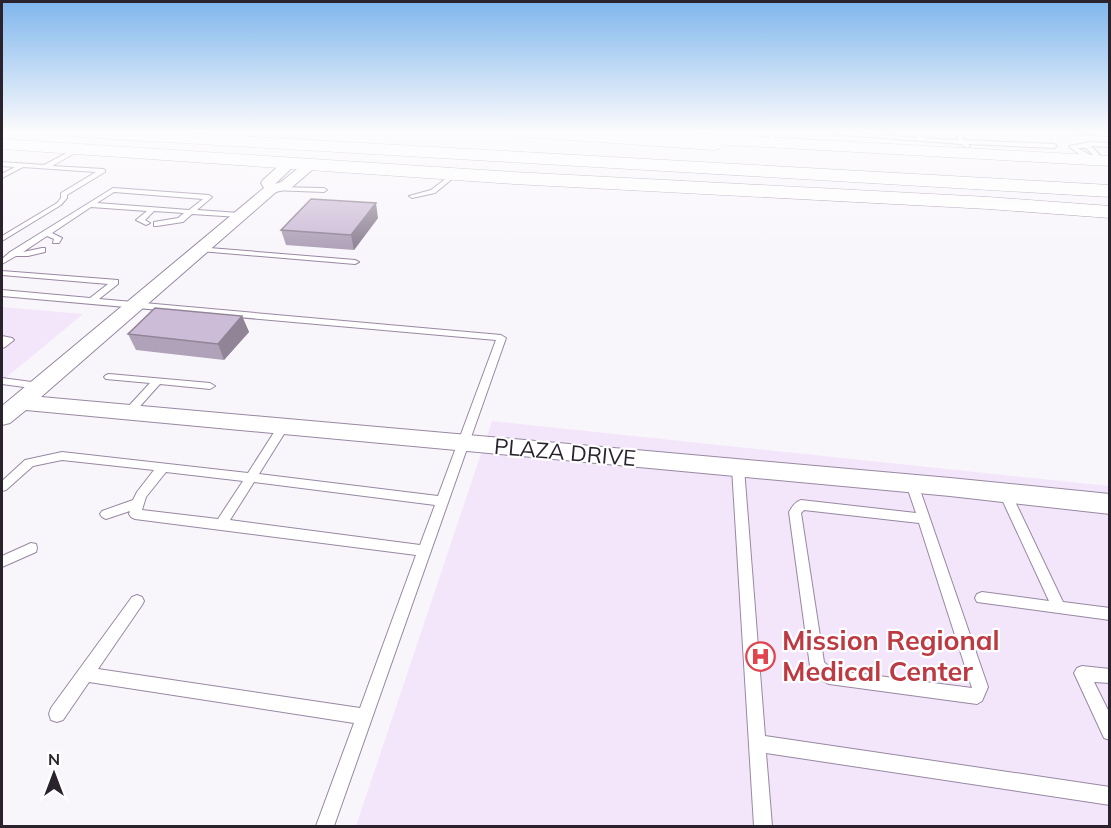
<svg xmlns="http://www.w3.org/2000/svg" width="1111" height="828" viewBox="0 0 1111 828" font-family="Mulish,sans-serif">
	<rect width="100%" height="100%" fill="#f9f6fb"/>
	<path fill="#f3e6fa" d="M2,307l81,7 -81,67z
		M492,421l617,65v340h-753z"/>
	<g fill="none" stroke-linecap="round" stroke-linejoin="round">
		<defs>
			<path id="service" d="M767,132h6l2,11h-4z
				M828,132h18l72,6 -5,-6h6l5,6 35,2 -5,-8h6l5,8 89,4 3,2 -3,2 -86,-4 2,2 -3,2 -6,-4 -130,-10z
				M1073,132h37v4l-34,-2z
				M1091,142l19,1v4l-19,-1 9,9 -4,3 1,3c-11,0 -20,-8 -28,-15zM1078,148h8l7,7 -1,1z
				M80,146l2,1v2l-30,17 51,3 2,1v2l-38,23v3l-6,7 -59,36v-5l55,-33 4,-5v-5l35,-21 -73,-5 -21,11v-4l13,-7 -13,-1v-4l42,3z
				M453,173l5,1 -23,19 -23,5 -3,-2 22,-6z
				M274,187l50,1 3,2 -3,2 -52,-2v-2z
				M113,188l96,7 3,2 -1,1 -14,12 42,3 4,2 -4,2 -47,-3 -9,8 -26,4h-3v-4l24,-4 6,-5 -30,-2 -9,9 5,3 -4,2 -10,-5 11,-9 -56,-4 -39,26 10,5 -3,5h-6l1,-4 -7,-3 -24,16 19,-4h3v4l-17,4h-12l-14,8v-5l8,-7zM114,192l89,7 -14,11 -92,-7z
				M197,247l158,13 4,2 -4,2 -155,-13h-3z
				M2,271l116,9v4l-19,15 402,36 5,3 -172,488h-18l38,-103 -265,-41 -26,38 -6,2 -6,-2 -2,-6 2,-6 81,-111 5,-2 5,2 2,4 -2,4 -44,64 262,39 56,-153 -281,-36 -4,-2 -2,-3 1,-3 -24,8 -4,-2 -2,-3 2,-3 31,-11 4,-8 17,-22 -92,-10 -29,6 -27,24 -4,1v-10l23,-21 37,-8 186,21 32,-50 4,-1 5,4 -30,48 179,22 58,-156 -494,-44v-6l88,8 18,-14 -106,-9zM166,472l77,9 -25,38 -76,-9 4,-13zM254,482l181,23 -15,40 -190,-25z
				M2,336l10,2 2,2 -9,7 -3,1z
				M109,374l101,9 5,3 -5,3 -50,-5 -27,30 -4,1 -5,-3 1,-2 25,-27 -44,-4 -2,-2 2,-2z
				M2,378l37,5 5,3 -5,3 -37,-5z
				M738,464l4,1 2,3 21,268 345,51v18l-344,-52 6,73h-18l-22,-358 2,-3z
				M912,480l4,1 2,3 70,203 -6,14 -5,3 -148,-20c-8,-3 -16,-10 -19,-18l-21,-154c3,-5 6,-10 12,-12l115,13 -10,-29 2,-3zM804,510l115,13 53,165 -140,-18 -8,-8 -23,-149z
				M1005,488l4,2 2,3 52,109 47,6v12l-133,-18 -2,-4 2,-4 5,-2 67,9 -50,-108 2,-3z
				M31,543l5,1 1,4 -1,4 -34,15v-11z
				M1082,666l28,3v14l-16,-1 16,32v26l-6,-2 -30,-65 3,-5z"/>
			<path id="minor" d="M290,159l7,4 -22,21 6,-2 26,-21 5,-1 7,4 -28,24 -15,4 -235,205 909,81 160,16v20l-160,-18 -924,-86 -16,13 -8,2v-19l262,-218 -3,-5 2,-3 22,-20z"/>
			<path id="secondary" d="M577,132h94l439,24v10l-525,-29z
				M2,139l512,33 474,25 122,9v12l-122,-9 -474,-25 -512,-35z"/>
			<path id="motorway" d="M71,132h96l943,53v12l-1030,-60 -6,-1z
				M518,132h80l115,8 6,1 3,4 -3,4 -6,1 -186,-13 -6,-1z"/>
		</defs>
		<use href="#service" stroke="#9888a2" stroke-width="2"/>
		<use href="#minor" stroke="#9888a2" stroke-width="2"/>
		<use href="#secondary" stroke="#9888a2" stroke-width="1"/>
		<use href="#motorway" stroke="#9888a2" stroke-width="1"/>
		<use href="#service" fill="#fff" fill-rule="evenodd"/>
		<use href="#minor" fill="#fff" fill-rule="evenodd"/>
		<use href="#secondary" fill="#fff" fill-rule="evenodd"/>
		<use href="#motorway" fill="#fff" fill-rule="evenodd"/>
	</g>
	<path fill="#b0a2b9" d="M378,218l-24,32 -68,-5 -5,-15z
		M242,316l7,16 -25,28 -88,-10 -8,-16z"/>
	<path fill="#908496" d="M376,203l2,15 -24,32 -3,-15z
		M242,316l7,16 -25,28 -6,-16z"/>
	<path fill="#cdbcd7" stroke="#908496" stroke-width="1.5" d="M311,199l65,4 -25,32 -70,-5z
		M155,308l87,8 -24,28 -90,-10z"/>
	<linearGradient id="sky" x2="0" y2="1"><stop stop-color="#7fb6ec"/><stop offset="0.53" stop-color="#fcfbfd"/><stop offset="1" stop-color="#fcfbfd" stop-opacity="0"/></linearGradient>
	<rect width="1111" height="248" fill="url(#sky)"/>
	<defs>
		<symbol id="hospital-ring" viewBox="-11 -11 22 22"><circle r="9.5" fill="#fff" stroke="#e0444e" stroke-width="1.5"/><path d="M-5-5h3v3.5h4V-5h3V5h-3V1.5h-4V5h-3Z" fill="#e0444e"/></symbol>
	</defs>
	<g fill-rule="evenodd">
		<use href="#hospital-ring" x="744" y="640" width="33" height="33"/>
	</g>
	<g text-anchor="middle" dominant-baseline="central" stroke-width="4.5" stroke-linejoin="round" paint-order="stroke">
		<g font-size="22" fill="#2a232d" stroke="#fff">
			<text transform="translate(565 452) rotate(5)">PLAZA DRIVE</text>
		</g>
		<g font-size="27" font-weight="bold" fill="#be3a42" stroke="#fff" text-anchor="start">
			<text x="782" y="640">Mission Regional<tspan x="782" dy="31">Medical Center</tspan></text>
		</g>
	</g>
	<rect width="1111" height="828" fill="none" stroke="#2a232d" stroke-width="6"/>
	<g transform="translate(54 774)" stroke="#ffffff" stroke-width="4.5" paint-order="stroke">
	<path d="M0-4.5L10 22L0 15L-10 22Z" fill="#2a232d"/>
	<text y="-9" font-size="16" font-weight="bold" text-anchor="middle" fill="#2a232d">N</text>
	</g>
</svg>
